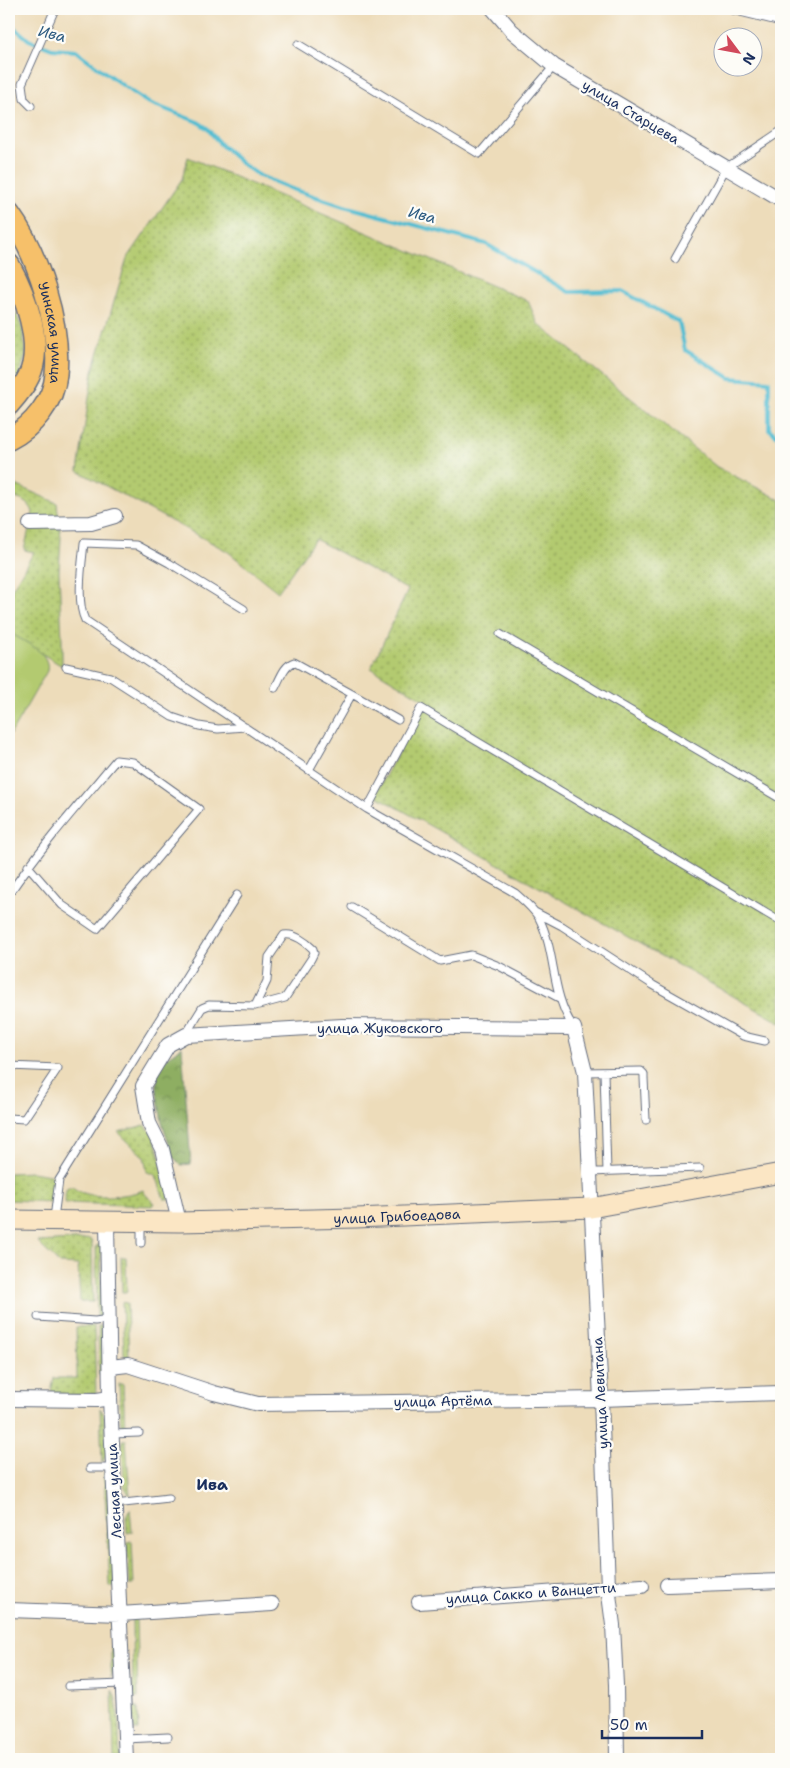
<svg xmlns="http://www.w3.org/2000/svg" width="790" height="1768" viewBox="0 0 790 1768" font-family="'Shantell Sans',sans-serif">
	<defs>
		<pattern id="green-dots" width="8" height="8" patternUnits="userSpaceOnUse" patternTransform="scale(1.25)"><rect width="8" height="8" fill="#b3ca6f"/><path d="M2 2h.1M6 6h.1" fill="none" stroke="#91a45e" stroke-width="1.8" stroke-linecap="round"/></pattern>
		<pattern id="forest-crowns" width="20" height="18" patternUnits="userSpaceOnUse" patternTransform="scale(1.25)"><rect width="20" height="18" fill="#8eae62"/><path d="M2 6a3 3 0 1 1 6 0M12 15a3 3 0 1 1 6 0" fill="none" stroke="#738e54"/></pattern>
	</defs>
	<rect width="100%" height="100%" fill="#fdfcf7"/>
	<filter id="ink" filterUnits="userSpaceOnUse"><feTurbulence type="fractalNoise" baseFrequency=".02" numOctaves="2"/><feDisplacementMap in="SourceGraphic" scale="10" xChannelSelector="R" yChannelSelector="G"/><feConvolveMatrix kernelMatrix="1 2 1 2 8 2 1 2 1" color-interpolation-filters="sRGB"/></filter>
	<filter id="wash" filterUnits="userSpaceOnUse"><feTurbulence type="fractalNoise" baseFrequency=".0096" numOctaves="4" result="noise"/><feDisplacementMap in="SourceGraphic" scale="20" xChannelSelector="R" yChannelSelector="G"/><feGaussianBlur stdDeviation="1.12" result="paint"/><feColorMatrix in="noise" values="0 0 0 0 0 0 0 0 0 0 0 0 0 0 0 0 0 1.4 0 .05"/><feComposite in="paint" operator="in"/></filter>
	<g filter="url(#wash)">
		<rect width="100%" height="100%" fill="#eddcba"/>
		<path fill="url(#green-dots)" stroke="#677c66" d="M188,157l340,144 10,23 179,143 64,33v523l-406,-228 51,-94 -55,-33 37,-78 -93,-51 -37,53 -51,-41 -149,-80 15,-100 34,-112 55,-80z
			M9,298l13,30 4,27 -8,23 -9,-9z
			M9,482l48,21 4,35 -2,34 3,68v26l-50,-31h-3v-41l25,-42 -10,-2 9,-38c-4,-11 -13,-13 -24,-15z
			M145,1125l9,11 17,63h-7l-8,-24 -9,-3 -3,-15 -26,-25z
			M32,1172l18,3 5,4v12l-5,11 -41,-2v-27z
			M68,1187h5c12,13 55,10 70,3l3,5 9,8 -2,3 -89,-3 2,-13z
			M90,1239l2,4 1,59h-13l-2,-37 -19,-1c-7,-10 -15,-13 -21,-22z
			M101,1244v73h-4l-1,-71z
			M121,1257h5l1,35h-5z
			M122,1302l5,1 2,55 -5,-3z
			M94,1326l2,68 -37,2 1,-4h-9l3,-14h23l-1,-51z
			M98,1326h4l2,49h-5z
			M119,1384h4l2,45 -4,-3z
			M100,1408l4,6 3,40 -5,9z
			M122,1440h4l4,56 -6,-10z
			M104,1474l3,1 1,10 7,102h-5z
			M130,1509l2,23 -5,1 -1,-16z
			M132,1541l2,44h-4l-3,-43z
			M134,1617h2l2,81h-5l-1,-75z
			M111,1622l3,1 2,47 -5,7z
			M112,1690c8,10 7,54 8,69h-6z
			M133,1707h5l1,23h-5z"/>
		<path fill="url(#forest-crowns)" stroke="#546e60" d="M182,1047l9,117 -10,1 -8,-8 -11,-35 -5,-28v-20l8,-15z"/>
		<path fill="#b3ca6f" stroke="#677c66" d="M12,634c14,9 39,18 35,37l-38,66v-102z"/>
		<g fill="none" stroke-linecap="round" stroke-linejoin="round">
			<path stroke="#54bdd1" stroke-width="4" d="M9,23l20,17 23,9 24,2 57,42 14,9 51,20 9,6 13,16 25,22 15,10 32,13 52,17 142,38 83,48 53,-1 57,31 6,28 45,28 39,3v48l12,10"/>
		</g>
	</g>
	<g filter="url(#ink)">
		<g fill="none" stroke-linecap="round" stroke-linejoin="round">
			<defs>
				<path id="lane" d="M728,9l53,13
					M298,44l181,110 75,-88
					M31,106l-7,-7 -2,-15 33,-75
					M675,259l51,-91 55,-37
					M244,609l-75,-46 -33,-18 -52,-2c-2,20 -8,59 1,77l282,189 148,84c8,7 18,15 24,25 18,36 11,75 35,110
					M500,634l281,165
					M66,667l44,10 62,40 27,9 19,3 27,-2
					M275,688c5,-9 9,-23 19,-26l58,32 -43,76
					M352,694l46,26
					M367,809l54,-101 360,214
					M9,894c32,-47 70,-90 107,-134l17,2 66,47 -102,120 -35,-24 -34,-39
					M352,907l88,54 31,-6 28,11 60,32
					M535,912l27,14 91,59 90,51 22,5
					M186,1034l16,-26 7,-3 46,1 30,-8 26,-39 3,-6 -1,-4c-7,-7 -19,-16 -29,-14l-15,22 -2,24 -12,25
					M9,1066l49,2 -34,51 -15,-1
					M585,1072l56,-1 3,3v4l2,42
					M604,1072l3,100
					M590,1172l110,-4
					M54,1218l5,-38 178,-285
					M141,1222v21
					M38,1317l57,4 14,-2
					M112,1434l27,-1
					M90,1468h23
					M115,1504l54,-6
					M68,1686l55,-2
					M125,1739l43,-2"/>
				<path id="street" d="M493,9l19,22 42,35 227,134
					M30,524l61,-1 24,-7
					M107,1222l3,176 16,361
					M179,1222l-17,-73 -13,-26 -6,-37 25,-41 18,-10 156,-9 232,2 11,44 16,327 7,188 5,38 3,60 1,74
					M110,1367l18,-2 86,28 44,11 343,-5 180,-6
					M9,1399l88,1 13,-2
					M667,1585l114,-4
					M419,1602l223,-16
					M9,1610l111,4 152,-10"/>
				<g id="secondary">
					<path id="s1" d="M9,1220l170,2 177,-4 235,-10 190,-35"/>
				</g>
				<g id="primary">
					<path id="s2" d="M9,214c29,40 52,111 47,160 -2,27 -23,53 -47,65"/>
					<path d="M9,265c16,29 35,80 20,111 -5,11 -13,20 -20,28"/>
				</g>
			</defs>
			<use href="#lane" stroke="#646c7e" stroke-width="9"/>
			<use href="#street" stroke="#646c7e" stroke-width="16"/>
			<use href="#secondary" stroke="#646c7e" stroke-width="21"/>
			<use href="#primary" stroke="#646c7e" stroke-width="24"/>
			<use href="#lane" stroke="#fff" stroke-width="7"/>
			<use href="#street" stroke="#fff" stroke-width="14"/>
			<use href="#secondary" stroke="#fbe6c4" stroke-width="19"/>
			<use href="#primary" stroke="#f6c06b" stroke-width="21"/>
		</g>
	</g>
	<g text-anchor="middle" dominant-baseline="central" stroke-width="4.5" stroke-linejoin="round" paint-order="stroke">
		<g font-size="14" fill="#1b2f5e" stroke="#fdfcf7">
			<text transform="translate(631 112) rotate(31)">улица Старцева</text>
			<text stroke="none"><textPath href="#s2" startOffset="128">Уинская улица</textPath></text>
			<text x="380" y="1028">улица Жуковского</text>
			<text stroke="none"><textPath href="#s1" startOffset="388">улица Грибоедова</textPath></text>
			<text transform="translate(600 1393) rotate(-93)">улица Левитана</text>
			<text transform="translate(443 1401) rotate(-1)">улица Артёма</text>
			<text transform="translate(114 1491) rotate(-93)">Лесная улица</text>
			<text transform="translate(531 1593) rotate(-4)">улица Сакко и Ванцетти</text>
		</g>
		<g font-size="15" font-style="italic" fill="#2c5a80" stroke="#fdfcf7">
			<text transform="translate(52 34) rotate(14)">Ива</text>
			<text transform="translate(422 215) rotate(15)">Ива</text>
		</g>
		<g font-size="16" font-weight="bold" fill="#1b2f5e" stroke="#fdfcf7">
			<text x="212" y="1484">Ива</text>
		</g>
	</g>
	<rect width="790" height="1768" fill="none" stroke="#fdfcf7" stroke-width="30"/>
	<g transform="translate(738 52) rotate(122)"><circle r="24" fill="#fdfcf7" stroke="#a3aaba"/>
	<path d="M0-4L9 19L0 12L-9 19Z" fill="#d1495b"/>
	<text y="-8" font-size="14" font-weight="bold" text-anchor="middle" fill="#1b2f5e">N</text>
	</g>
	<path d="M602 1730v8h100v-8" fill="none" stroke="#1b2f5e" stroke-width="2.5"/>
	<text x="610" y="1730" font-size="15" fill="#1b2f5e" stroke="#fdfcf7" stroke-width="4" paint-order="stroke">50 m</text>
</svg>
